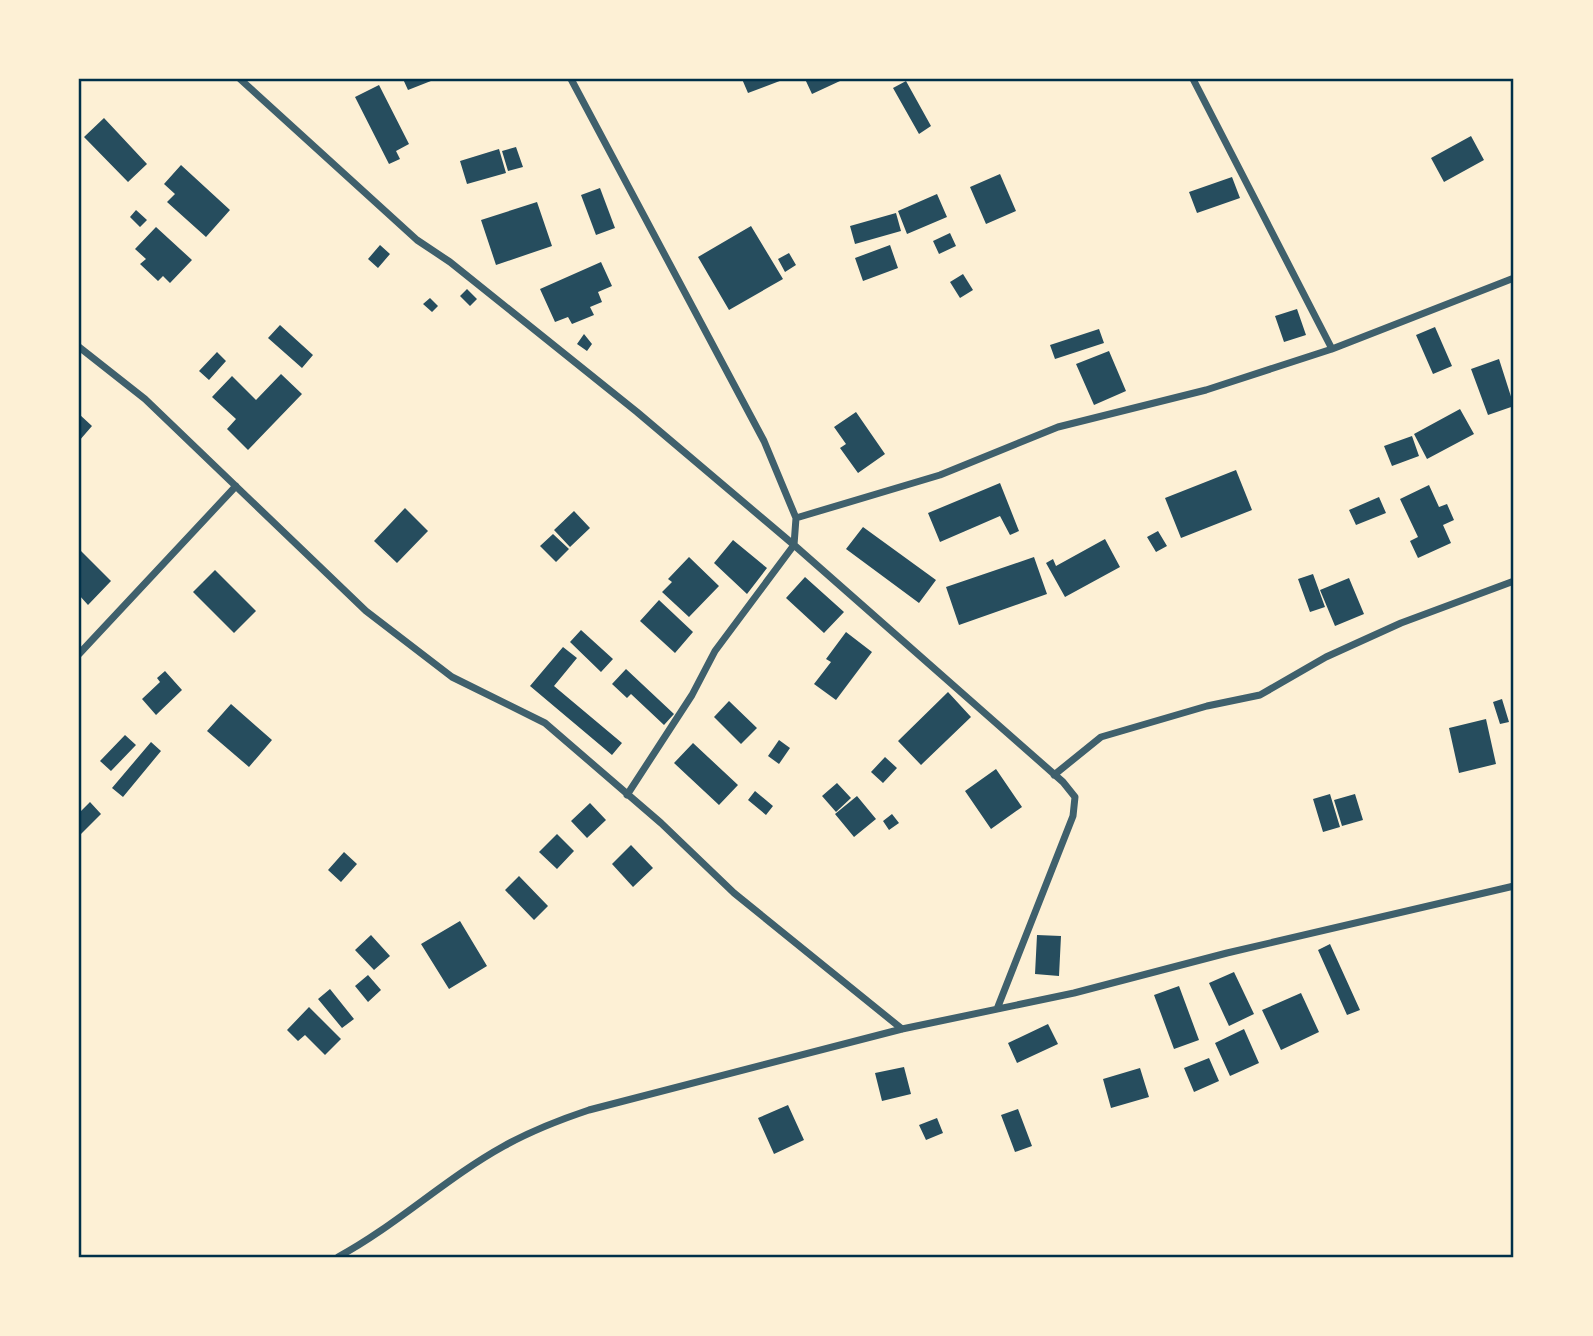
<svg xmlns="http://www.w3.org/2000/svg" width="1593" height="1336" viewBox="0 0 1593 1336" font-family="Manrope,sans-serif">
	<rect width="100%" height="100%" fill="#fdf0d5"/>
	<path fill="#264d5e" d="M403,79h33l-28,11z
		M742,79h43l-37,14z
		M805,79h34l1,2 -28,13z
		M906,81l25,45 -12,8 -26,-46z
		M379,85l30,59 -13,7 4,8 -11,5 -34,-67z
		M104,118l43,46 -19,18 -44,-45z
		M1471,136l13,24 -40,22 -13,-24z
		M516,147l7,20 -15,4 -6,-20z
		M499,149l7,24 -39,11 -7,-23z
		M181,165l49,45 -24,27 -39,-35 8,-8 -11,-10z
		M1000,174l16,37 -30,13 -16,-37z
		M1232,177l8,21 -43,15 -8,-21z
		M600,188l15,40 -19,7 -15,-40z
		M937,194l10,23 -40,17 -9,-23z
		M537,202l15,44 -56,19 -15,-45z
		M136,210l11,10 -7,7 -10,-10z
		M896,213l5,18 -46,13 -5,-18z
		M751,226l32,53 -54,31 -31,-53z
		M156,227l36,33 -22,23 -7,-7 -5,5 -18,-17 6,-5 -11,-10z
		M950,233l6,13 -17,8 -6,-13z
		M380,245l10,9 -12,14 -10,-9z
		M890,245l8,23 -35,13 -8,-23z
		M789,253l7,12 -11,7 -7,-13z
		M601,262l11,24 -14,6 4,10 -12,5 4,8 -22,9 -4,-7 -13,5 -15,-33z
		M963,274l10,16 -13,8 -10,-16z
		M467,289l10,10 -7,7 -10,-10z
		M430,298l8,8 -6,6 -9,-8z
		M1297,309l9,26 -22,7 -9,-26z
		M280,325l33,30 -11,13 -34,-30z
		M1435,327l17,39 -19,8 -17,-39z
		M1099,329l5,14 -49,16 -5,-14z
		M584,334l8,10 -5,7 -10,-7z
		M1109,351l17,40 -32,14 -18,-41z
		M217,352l9,9 -17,19 -10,-9z
		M1499,359l15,47 -26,9 -17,-46z
		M281,374l21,20 -54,56 -21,-21 9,-10 -24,-22 20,-21 24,24z
		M1460,409l14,25 -47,25 -13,-25z
		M856,412l29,42 -27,19 -18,-25 6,-4 -12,-17z
		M79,414l13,12 -13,15z
		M1412,436l7,20 -27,10 -8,-20z
		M1236,470l16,40 -71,28 -16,-40z
		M1000,483l19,48 -9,4 -10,-19 -60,26 -12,-29z
		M1429,485l10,22 8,-3 7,16 -11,5 8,18 -33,15 -8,-17 8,-4 -18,-38z
		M1379,497l7,16 -30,12 -7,-15z
		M405,508l23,23 -31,32 -23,-22z
		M574,511l16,17 -20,19 -16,-17z
		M863,527l73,53 -17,23 -73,-54z
		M1158,531l9,15 -11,6 -9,-15z
		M553,534l16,15 -13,13 -16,-16z
		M1105,539l15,28 -55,30 -19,-34 7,-4 3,7z
		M733,540l34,28 -20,26 -33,-31z
		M79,549l32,32 -23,24 -9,-10z
		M689,557l30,29 -30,31 -27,-25 10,-10 -4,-3z
		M1034,557l13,37 -88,31 -13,-38z
		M215,570l41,41 -22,22 -41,-41z
		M1313,574l12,33 -15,5 -12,-33z
		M805,577l39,35 -20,21 -38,-35z
		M1349,578l15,36 -29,12 -15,-36z
		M659,600l34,32 -18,21 -35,-32z
		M581,630l32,29 -12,13 -31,-30z
		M846,632l26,20 -36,48 -22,-16 17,-22 -5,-3z
		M563,647l14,11 -23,28 68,57 -10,12 -82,-69z
		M626,669l48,45 -10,11 -33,-31 -4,4 -15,-14z
		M165,671l17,19 -26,25 -14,-16 18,-17 -3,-4z
		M948,692l23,25 -50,48 -23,-24z
		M1502,699l7,23 -9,2 -7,-22z
		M729,701l28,27 -16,16 -27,-27z
		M231,704l41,36 -23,27 -42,-36z
		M1486,719l10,45 -37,9 -10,-45z
		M125,735l11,10 -25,26 -11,-10z
		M779,740l11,8 -11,16 -11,-8z
		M151,742l10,9 -38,46 -11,-9z
		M693,743l45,42 -19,20 -45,-42z
		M885,757l12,11 -14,15 -12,-11z
		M996,769l26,38 -31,22 -26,-38z
		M837,783l14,15 -15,14 -14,-16z
		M755,791l18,15 -7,9 -18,-15z
		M1330,794l10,33 -17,5 -10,-33z
		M1355,794l8,26 -21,6 -8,-26z
		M857,796l19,23 -22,18 -19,-23z
		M90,802l11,12 -22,22v-23z
		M590,803l16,17 -19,18 -16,-17z
		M892,814l7,9 -10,7 -6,-9z
		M557,834l17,17 -17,18 -18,-17z
		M631,845l22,23 -20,19 -21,-23z
		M344,852l13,12 -16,18 -13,-12z
		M519,876l29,30 -14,14 -29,-30z
		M460,921l27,45 -38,23 -28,-45z
		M371,935l19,21 -16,14 -19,-20z
		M1037,935l24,1 -2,40 -24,-2z
		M1330,944l30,66 -13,5 -29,-65z
		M1234,972l20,42 -25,12 -20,-43z
		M368,975l13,15 -13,12 -13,-16z
		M1179,986l20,54 -25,9 -20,-54z
		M330,989l24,30 -12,9 -24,-29z
		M1301,993l18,39 -38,18 -19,-40z
		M309,1007l32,32 -16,16 -20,-20 -7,6 -11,-11z
		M1048,1024l10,20 -41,19 -9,-20z
		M1244,1029l15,34 -29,13 -15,-33z
		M1209,1058l10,23 -25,11 -10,-24z
		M904,1067l7,27 -29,7 -7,-28z
		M1140,1068l9,29 -38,11 -8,-29z
		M788,1105l16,35 -30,14 -16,-36z
		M1018,1109l14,37 -17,6 -14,-37z
		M937,1118l6,15 -17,7 -7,-15z"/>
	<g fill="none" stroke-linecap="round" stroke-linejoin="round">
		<path stroke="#3f606c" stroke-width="7" d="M240,79l177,161 33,22 187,150 157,133 -79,106 -23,44 -65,100
			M571,79l193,362 32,77
			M1193,79l139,270
			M79,347l66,52 221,212 86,66 93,46 116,100 73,70 168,136
			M79,654l157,-168
			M1054,775l47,-38 106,-31 53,-11 66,-38 75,-34 113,-42
			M997,1009l76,-193 2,-19 -12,-15 -269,-237 2,-27 144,-43 118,-48 148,-37 126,-41 182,-71
			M338,1257c59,-32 108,-79 166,-111 27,-15 55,-26 85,-36l313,-81 172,-36 153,-40 287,-67"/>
	</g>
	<rect width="1593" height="1336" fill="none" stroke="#fdf0d5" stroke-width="161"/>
	<rect x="80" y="80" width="1432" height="1176" fill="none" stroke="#003049" stroke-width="2.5"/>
</svg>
